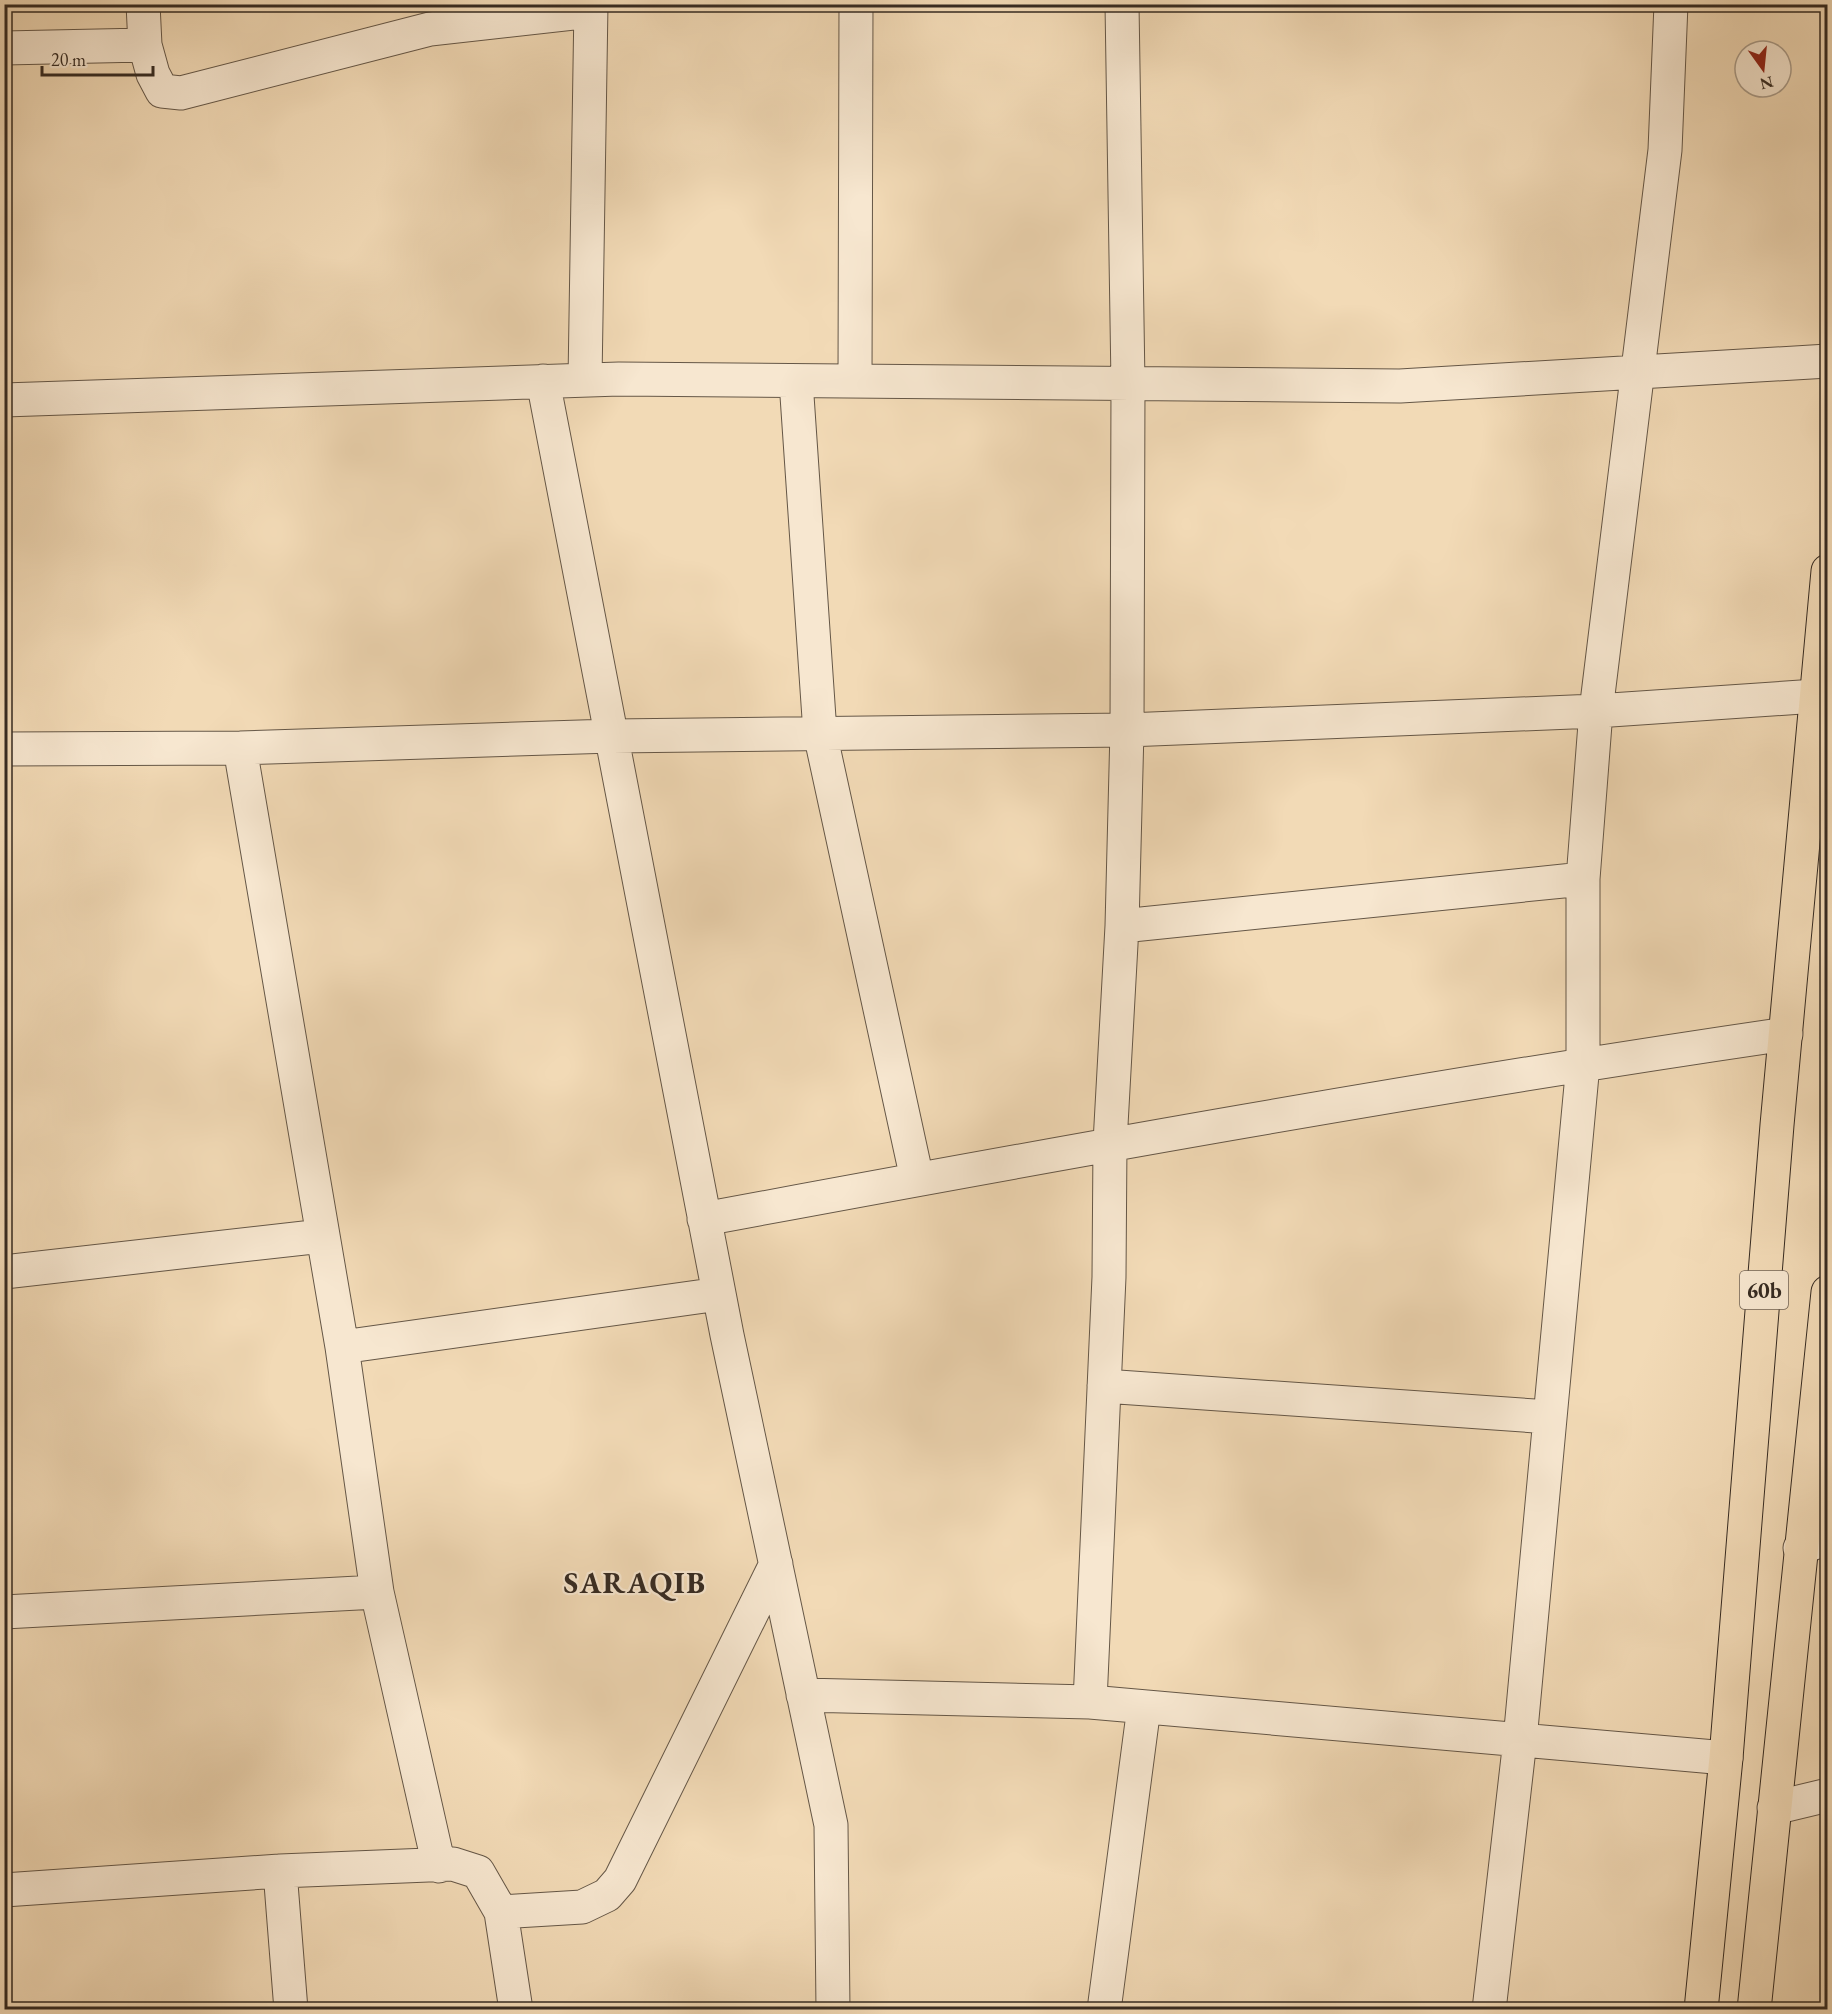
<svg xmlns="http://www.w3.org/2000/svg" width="1832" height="2014" viewBox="0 0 1832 2014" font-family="'EB Garamond',serif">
	<rect width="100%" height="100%" fill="#f2dab6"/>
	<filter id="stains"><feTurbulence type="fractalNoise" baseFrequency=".00333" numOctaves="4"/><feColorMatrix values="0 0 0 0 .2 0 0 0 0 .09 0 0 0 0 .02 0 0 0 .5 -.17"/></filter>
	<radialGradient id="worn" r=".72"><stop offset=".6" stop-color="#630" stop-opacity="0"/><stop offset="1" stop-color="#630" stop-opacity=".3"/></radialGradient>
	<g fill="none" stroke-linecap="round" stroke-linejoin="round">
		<defs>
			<path id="minor" d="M145,45l8,29 9,17 19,2 249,-64 161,-18
				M4,48l141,-3 -2,-41
				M585,380l6,-376
				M543,381l184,954 104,490 2,185
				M796,381l24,352 97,446
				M855,381l1,-377
				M4,400l615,-21 781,7 428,-25
				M240,748l102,599 35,245 62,274
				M4,749l236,-1 372,-12 515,-6 469,-19 220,-15
				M1583,879l13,-168 69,-561 6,-146
				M1122,926l461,-47v185l-63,676 -31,270
				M704,1219c360,-67 720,-132 1082,-185
				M4,1272l318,-36
				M342,1347l377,-53
				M1104,1386l446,31
				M1800,1548l28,-10
				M4,1612l373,-20
				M803,1695l287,7 636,56
				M1090,1702l19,-425 1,-134 12,-217 5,-196 1,-347 -6,-379
				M1774,1808l54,-13
				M280,1871l11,139
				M4,1890l276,-19 173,-7 25,8 23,40 15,98
				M501,1912l81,-5 25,-12 13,-15 156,-316
				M1104,2010l40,-303"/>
			<path id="primary" d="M1701,2010l25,-252 51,-633 51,-554
				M1754,2010l74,-718"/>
		</defs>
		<use href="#minor" stroke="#655747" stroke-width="35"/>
		<use href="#primary" stroke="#362b22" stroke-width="35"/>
		<use href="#minor" stroke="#f7e7d0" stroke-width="33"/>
		<use href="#primary" stroke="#f2dab6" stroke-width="33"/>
	</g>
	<g text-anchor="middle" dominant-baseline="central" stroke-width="4.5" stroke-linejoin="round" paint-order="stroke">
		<rect fill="#f7e7d0" stroke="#706356" stroke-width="1.5" x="1740" y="1271" width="48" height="38" rx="4.5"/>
		<g font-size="22" font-weight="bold" fill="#362b22">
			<text x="1764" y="1290">60b</text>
		</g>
		<g font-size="30" font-weight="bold" letter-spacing="1.5" fill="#362b22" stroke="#f7e7d0">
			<text x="635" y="1582">SARAQIB</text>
		</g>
	</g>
	<rect width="1832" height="2014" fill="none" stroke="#f2dab6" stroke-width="24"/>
	<rect x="6" y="6" width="1820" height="2002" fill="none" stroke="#362b22" stroke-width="3"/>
	<rect x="12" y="12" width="1808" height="1990" fill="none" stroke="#362b22" stroke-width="1.5"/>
	<g transform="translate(1763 69) rotate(165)"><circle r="28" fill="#f7e7d0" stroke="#aa9c8a" stroke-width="1.5"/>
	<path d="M0-4.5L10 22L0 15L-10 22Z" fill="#8f2418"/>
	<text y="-9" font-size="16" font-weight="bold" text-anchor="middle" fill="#362b22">N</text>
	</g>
	<path d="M42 66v9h111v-9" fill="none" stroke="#362b22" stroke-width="3"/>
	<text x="51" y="66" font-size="18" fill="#362b22" stroke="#f7e7d0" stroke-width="4.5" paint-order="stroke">20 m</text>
	<rect width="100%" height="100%" filter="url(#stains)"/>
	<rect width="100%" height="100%" fill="url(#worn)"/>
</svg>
